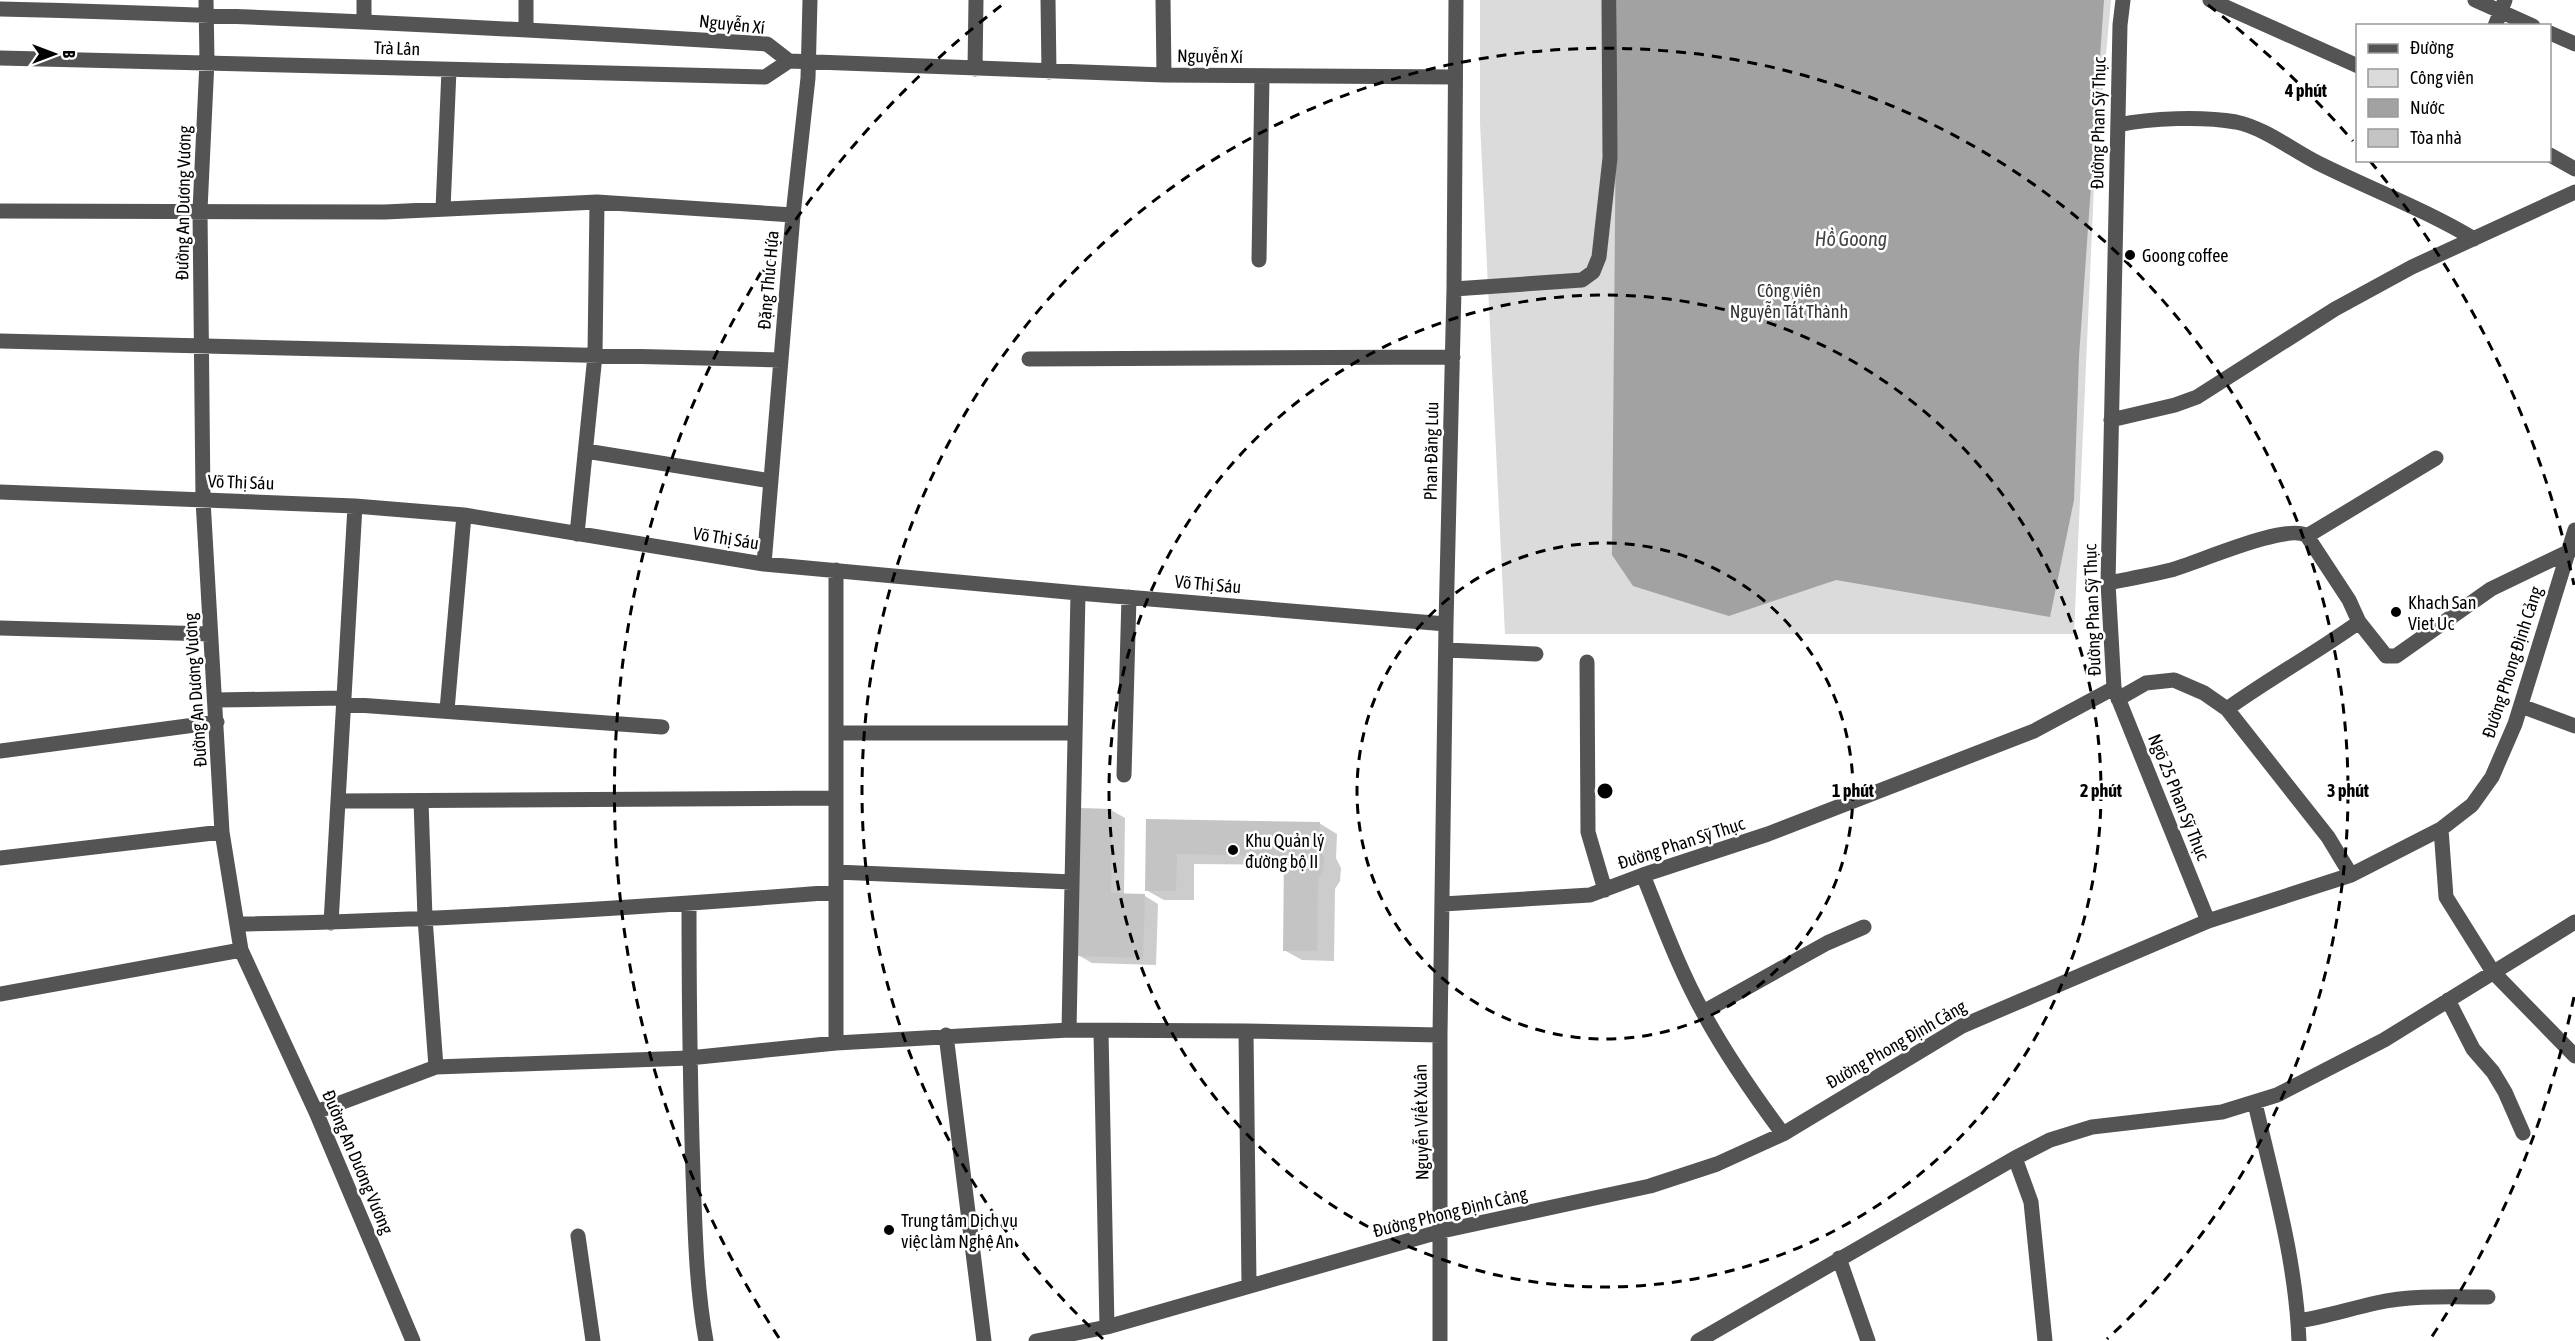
<svg xmlns="http://www.w3.org/2000/svg" width="2575" height="1341" viewBox="0 0 2575 1341" font-family="'Asap Condensed',sans-serif">
	<rect width="100%" height="100%" fill="#fff"/>
	<path fill="#dbdbdb" d="M1480,0h631l-17,186 -20,448h-569l-25,-511z"/>
	<path fill="#a2a2a2" d="M1617,0h487l-25,357 -5,143 -24,117 -214,-37 -107,36 -96,-30 -21,-31z"/>
	<path fill="#0003" d="M1111,810l14,8 -1,77 21,1 13,8 -2,61 -64,-2 -14,-8z
		M1148,820l171,3 18,11 -1,24 5,10 -1,13 -5,8 -1,72 -32,-1 -18,-10 2,-85 -92,-1v36h-30l-18,-10z"/>
	<path fill="#c4c4c4" d="M1080,808l32,1 -1,84 34,1 -2,64 -66,-2z
		M1146,819l174,3 -1,24 5,11 -1,13 -5,9 -1,72h-34l1,-95 -107,-2 -1,37h-31z"/>
	<g fill="none" stroke-linecap="round" stroke-linejoin="round">
		<path stroke="#545454" stroke-width="15" d="M206,0l1,61 -7,149 3,290 19,332 19,118 75,162 97,229
			M526,0v29
			M1048,0l1,72
			M1163,0l1,75
			M2123,0l-3,25 -12,558 6,105 94,233
			M2210,0l148,66
			M2475,0l58,26
			M0,9c256,6 511,19 767,35l22,17 375,14 291,2
			M364,21v-21
			M2495,26l10,-26
			M2550,33l25,11
			M0,58l765,19 24,-16
			M975,69l1,-69
			M2118,125c33,-7 84,-9 118,-3 29,6 56,28 82,41 52,26 106,46 156,76
			M2550,155l25,14
			M443,209l6,-139
			M0,211l385,1 212,-10 196,13
			M1259,260l3,-184
			M1454,289l128,-9 11,-8 6,-15 11,-99 -1,-158
			M0,341l781,19
			M1029,359l424,-2
			M2111,420l64,-15 22,-8 138,-88 77,-42 163,-75
			M586,451l185,30
			M0,492l355,14 109,9 300,49 314,29 368,31
			M577,534l18,-179 2,-153
			M2307,536l129,-78
			M764,564l29,-349 15,-137 2,-78
			M836,570v473
			M2108,583c21,-4 42,-8 63,-13 26,-7 117,-48 136,-34l42,64 10,22c-43,31 -89,56 -132,87
			M2359,622l27,34h10l95,-67 81,-39
			M0,628l210,6
			M1447,650l89,4
			M1587,662l1,170 17,58
			M2118,699l28,-16 28,-3 30,13 23,16 101,128 23,38
			M216,700l128,-2
			M344,704l318,23
			M2521,706l54,20
			M447,710l17,-195
			M836,733h239
			M0,751l217,-29
			M1124,775l5,-178
			M338,801l498,-3
			M421,801l4,117 11,149
			M2441,829l5,68 47,75 82,84
			M0,858l222,-26
			M836,872l236,10
			M1643,875c19,47 36,94 61,139 23,42 50,81 79,120
			M689,904c0,89 1,179 4,269 2,55 3,113 13,168
			M1443,904l147,-9 53,-20 125,-41 266,-103 80,-43
			M331,923l24,-417
			M237,924c200,-3 400,-16 599,-32
			M0,994l241,-44
			M2448,1000l25,49 20,23 12,20 18,41
			M1703,1012l124,-69 37,-16
			M1069,1030l9,-437
			M1246,1031l3,254
			M1101,1032l6,295
			M946,1035l38,306
			M2255,1103c18,79 41,157 44,238
			M316,1112l120,-45 253,-9 147,-15 233,-13 177,1 194,4
			M2015,1158l16,44 14,139
			M578,1236l15,105
			M1839,1258l29,83
			M2298,1321c26,-4 51,-12 78,-18 36,-8 75,-6 112,-6
			M1036,1341l71,-14 335,-96 208,-45 67,-22 66,-30 179,-108 246,-105 143,-46 90,-46 31,-24 20,-28 23,-53 60,-194
			M1440,1341v-306l6,-411 8,-335 2,-289
			M1698,1341l317,-183 35,-18 42,-13 130,-15 55,-17 107,-55 191,-118"/>
	</g>
	<g fill="none" stroke="#000" stroke-width="3" stroke-dasharray="10 8">
		<circle cx="1605" cy="791" r="248"/>
		<circle cx="1605" cy="791" r="496"/>
		<path d="M1103 1339A743 743 0 1 1 2107 1339"/>
		<path d="M2574 997A991 991 0 0 1 2431 1338M779 1338A991 991 0 0 1 1002 5M2208 5A991 991 0 0 1 2353 141M2370 161A991 991 0 0 1 2574 585"/>
	</g>
	<g fill="#000" stroke="#fff" stroke-width="2">
		<circle cx="2130" cy="255" r="6"/>
		<circle cx="2396" cy="612" r="6"/>
		<circle cx="1233" cy="850" r="6"/>
		<circle cx="889" cy="1230" r="6"/>
	</g>
	<g text-anchor="middle" dominant-baseline="central" stroke-width="5" stroke-linejoin="round" paint-order="stroke">
		<g font-size="18" fill="#000" stroke="#fff">
			<text transform="translate(732 24) rotate(6)">Nguyễn Xí</text>
			<text transform="translate(397 48) rotate(2)">Trà Lân</text>
			<text transform="translate(1210 56) rotate(1)">Nguyễn Xí</text>
			<text transform="translate(2098 123) rotate(-89)">Đường Phan Sỹ Thục</text>
			<text transform="translate(183 203) rotate(-89)">Đường An Dương Vương</text>
			<text transform="translate(768 280) rotate(-85)">Đặng Thúc Hứa</text>
			<text transform="translate(1431 451) rotate(-89)">Phan Đăng Lưu</text>
			<text transform="translate(241 482) rotate(2)">Võ Thị Sáu</text>
			<text transform="translate(726 538) rotate(9)">Võ Thị Sáu</text>
			<text transform="translate(1208 584) rotate(5)">Võ Thị Sáu</text>
			<text transform="translate(2092 610) rotate(-92)">Đường Phan Sỹ Thục</text>
			<text transform="translate(2512 662) rotate(-72)">Đường Phong Định Cảng</text>
			<text transform="translate(195 690) rotate(-94)">Đường An Dương Vương</text>
			<text transform="translate(2179 797) rotate(68)">Ngõ 25 Phan Sỹ Thục</text>
			<text transform="translate(1681 843) rotate(-18)">Đường Phan Sỹ Thục</text>
			<text transform="translate(1896 1044) rotate(-30)">Đường Phong Định Cảng</text>
			<text transform="translate(1421 1122) rotate(-91)">Nguyễn Viết Xuân</text>
			<text transform="translate(358 1162) rotate(67)">Đường An Dương Vương</text>
			<text transform="translate(1450 1212) rotate(-14)">Đường Phong Định Cảng</text>
		</g>
		<g font-size="18" fill="#000" stroke="#fff" text-anchor="start">
			<text x="2142" y="255">Goong coffee</text>
			<text x="2408" y="602">Khach San<tspan x="2408" dy="21">Viet Uc</tspan></text>
			<text x="1245" y="840">Khu Quản lý<tspan x="1245" dy="21">đường bộ II</tspan></text>
			<text x="901" y="1220">Trung tâm Dịch vụ<tspan x="901" dy="21">việc làm Nghệ An</tspan></text>
		</g>
		<g font-size="18" fill="#323232" stroke="#fff">
			<text x="1789" y="290">Công viên<tspan x="1789" dy="21">Nguyễn Tất Thành</tspan></text>
		</g>
		<g font-size="20" font-style="italic" fill="#434343" stroke="#fff">
			<text x="1851" y="238">Hồ Goong</text>
		</g>
	</g>
	<circle cx="1605" cy="791" r="9" fill="#000" stroke="#fff" stroke-width="3"/>
	<g font-size="18" text-anchor="middle" font-weight="bold" fill="#000" stroke="#fff" stroke-width="5" stroke-linejoin="round" paint-order="stroke">
		<text x="2306" y="97">4 phút</text>
		<text x="1853" y="797">1 phút</text>
		<text x="2101" y="797">2 phút</text>
		<text x="2348" y="797">3 phút</text>
	</g>
	<rect x="2356" y="24" width="195" height="138" fill="#ffffff" stroke="#999999" stroke-width="1.5"/>
	<rect x="2368" y="44" width="30" height="9" fill="#545454" stroke="#999999" stroke-width="1.5"/>
	<text x="2410" y="54" font-size="18" fill="#000000">Đường</text>
	<rect x="2368" y="69" width="30" height="18" fill="#dbdbdb" stroke="#999999" stroke-width="1.5"/>
	<text x="2410" y="84" font-size="18" fill="#000000">Công viên</text>
	<rect x="2368" y="99" width="30" height="18" fill="#a2a2a2" stroke="#999999" stroke-width="1.5"/>
	<text x="2410" y="114" font-size="18" fill="#000000">Nước</text>
	<rect x="2368" y="129" width="30" height="18" fill="#c4c4c4" stroke="#999999" stroke-width="1.5"/>
	<text x="2410" y="144" font-size="18" fill="#000000">Tòa nhà</text>
	<g transform="translate(54 54) rotate(90)" stroke="#ffffff" stroke-width="4.5" paint-order="stroke">
	<path d="M0-4.5L10 22L0 15L-10 22Z" fill="#000000"/>
	<text y="-9" font-size="16" font-weight="bold" text-anchor="middle" fill="#000000">B</text>
	</g>
</svg>
